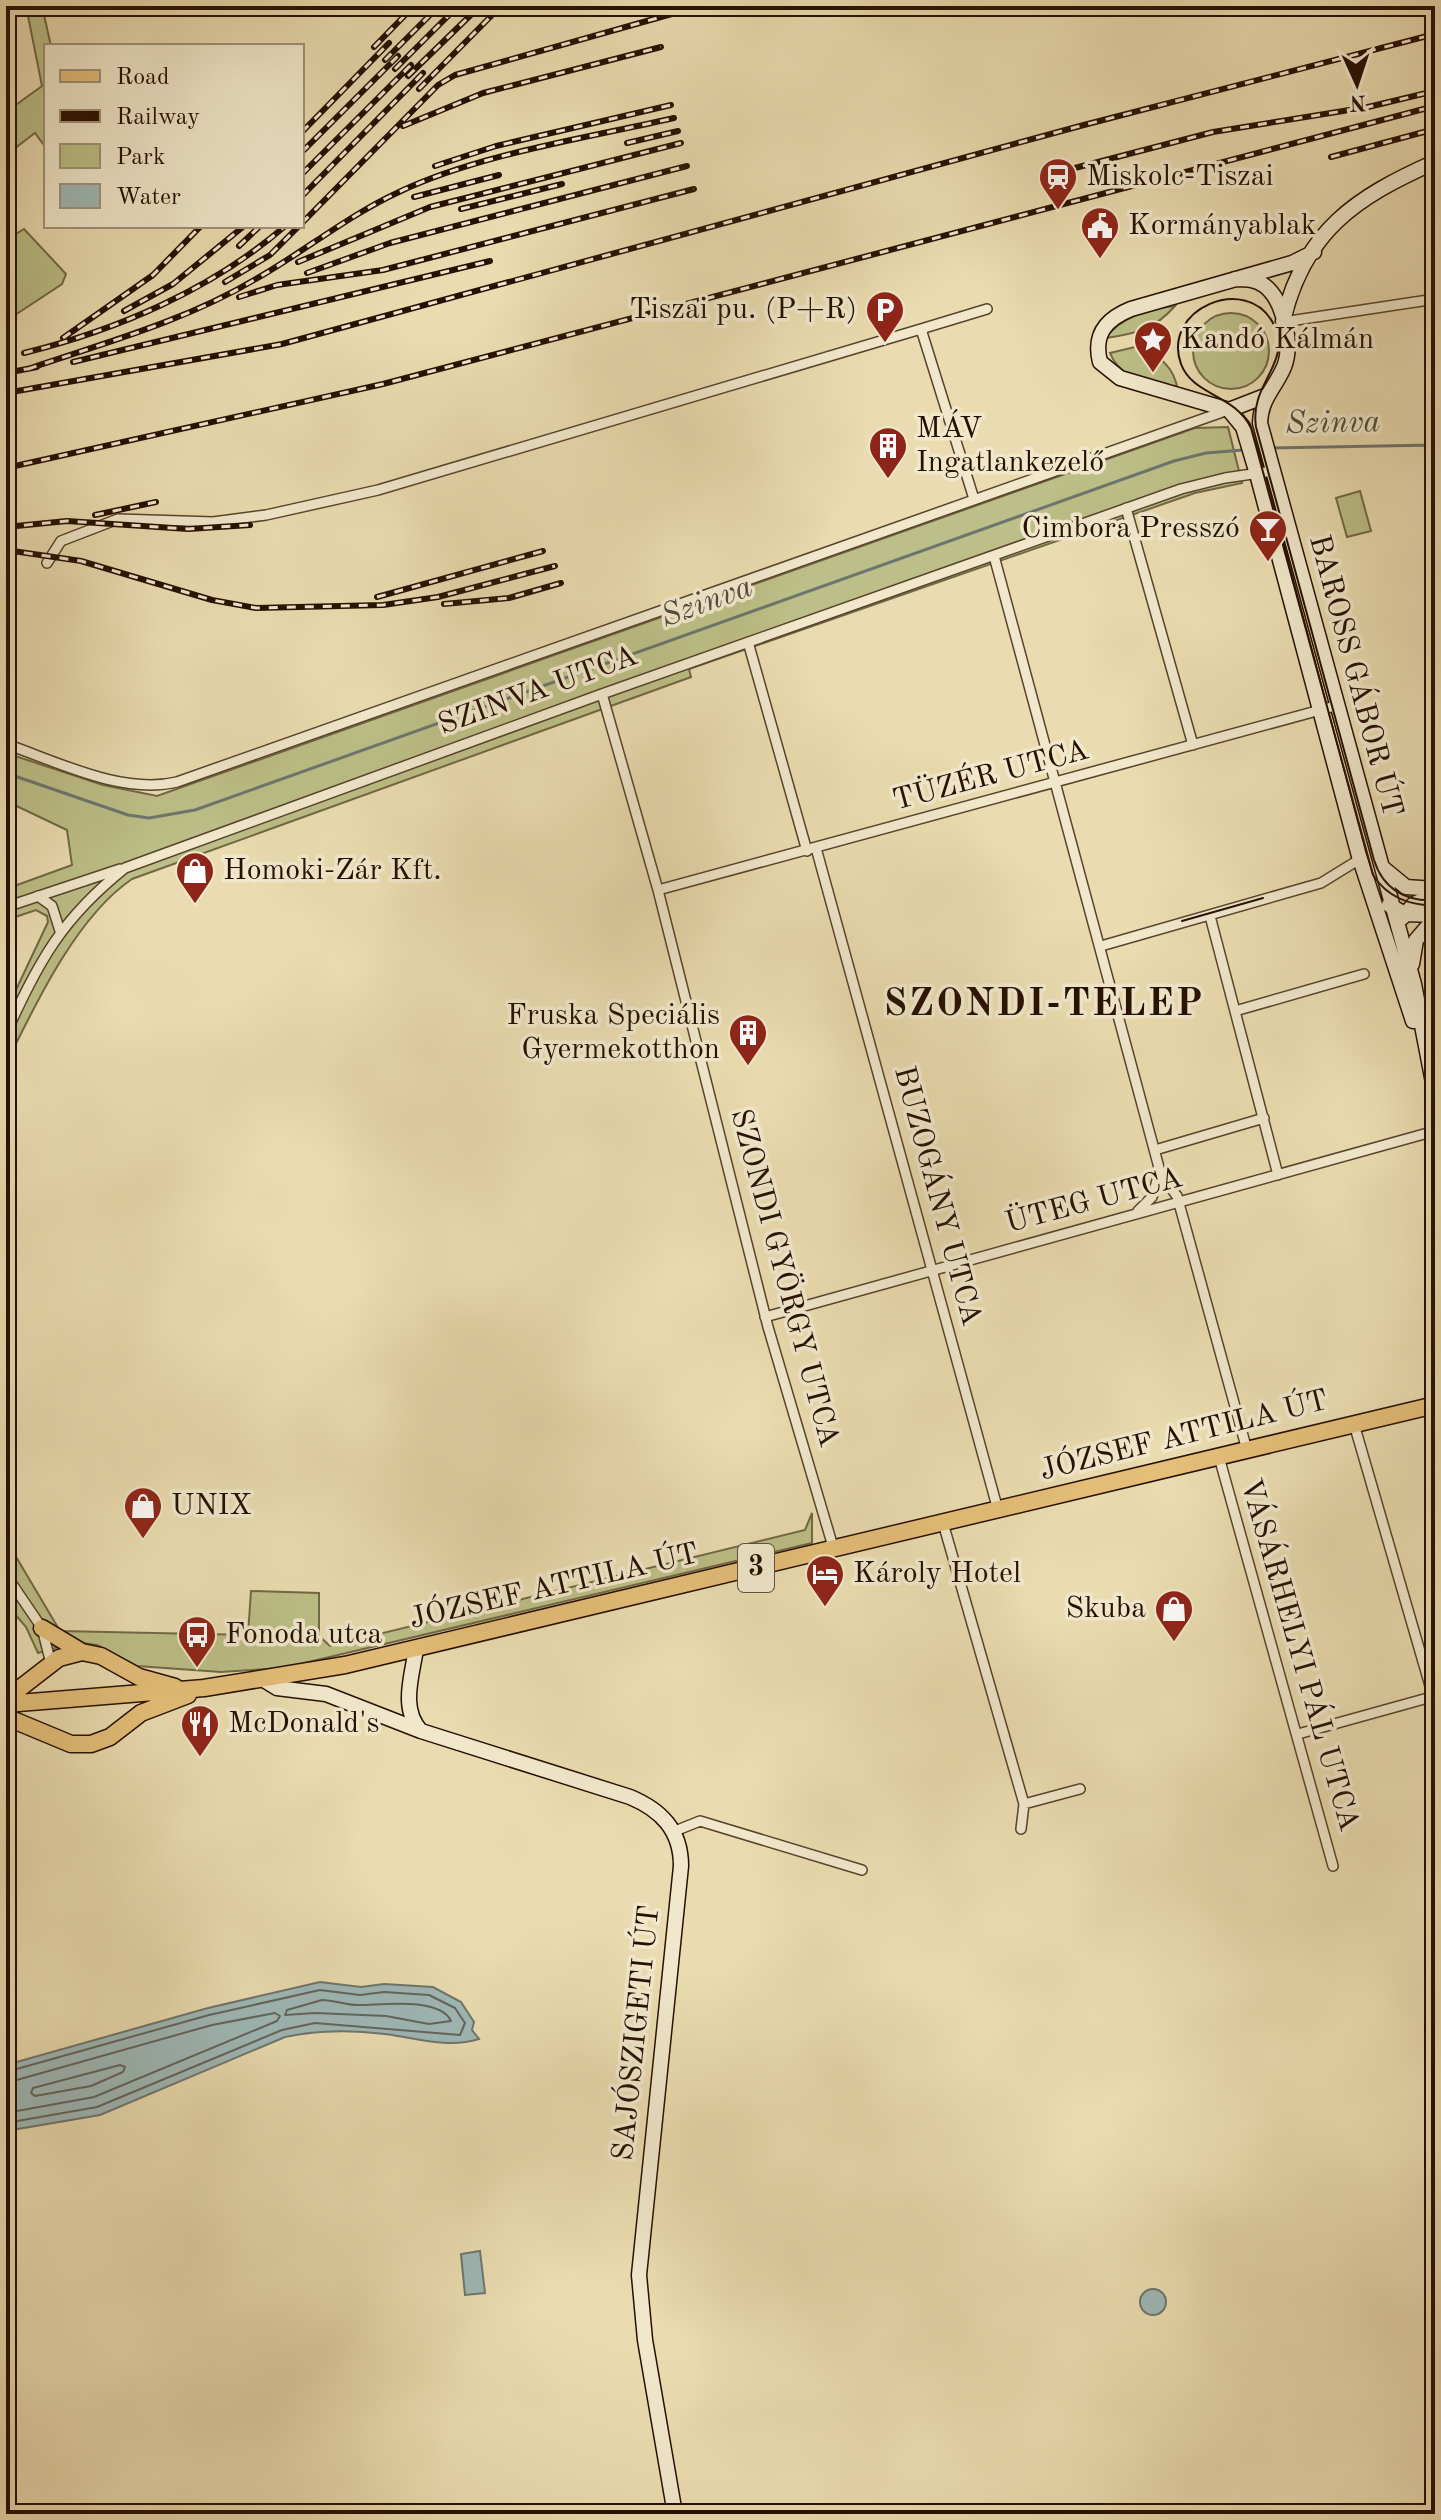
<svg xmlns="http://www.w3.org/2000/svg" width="1441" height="2520" viewBox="0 0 1441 2520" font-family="'Old Standard TT',serif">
	<rect width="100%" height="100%" fill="#eadcb0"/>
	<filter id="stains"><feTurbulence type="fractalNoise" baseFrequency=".0025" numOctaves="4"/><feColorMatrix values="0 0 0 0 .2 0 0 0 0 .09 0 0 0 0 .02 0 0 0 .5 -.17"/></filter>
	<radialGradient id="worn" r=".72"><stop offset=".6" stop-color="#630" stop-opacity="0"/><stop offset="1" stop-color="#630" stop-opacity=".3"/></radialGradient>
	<path fill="#bcbf87" stroke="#716844" stroke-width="2" d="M26,6h16l9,40h-5v102l-11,-15 -29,22v-43l36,-26z
		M6,218l8,17 10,-6 42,45 -4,10 -56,37z
		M1175,306c-20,23 -40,28 -69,32 15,-21 44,-30 69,-32z
		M1193 351a38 38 0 1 1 76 0a38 38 0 1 1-76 0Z
		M1139,346c22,12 35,20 39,45 -25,-8 -58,-11 -68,-38z
		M1228,427l14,56 -47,10 -506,176 2,8 -559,202c-56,38 -97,126 -126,185v-53l42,-89 -1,-6 -11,-6 -30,10v-31l66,-24 -5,-35 -61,-29v-48l97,32 54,11 1038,-368z
		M1360,491l11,40 -24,6 -11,-39z
		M812,1513v30l-529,125 -62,4 -84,-6 -40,-21 -22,-3 -37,11 -12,-26 -20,-23v-64l54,91 188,4 3,-44 68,2v43l11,10 475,-116z"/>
	<path fill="#9eb8b7" stroke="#6e756e" stroke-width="2" d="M320,1982l41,5 23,-3 49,3 28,15 13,20 -2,8 7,9c-31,10 -63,-1 -94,-5 -34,-4 -67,-4 -100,3l-185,78 -94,16v-66l202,-57z
		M480,2251l5,42 -20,2 -4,-41z
		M1140 2302a13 13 0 1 1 26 0a13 13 0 1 1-26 0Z"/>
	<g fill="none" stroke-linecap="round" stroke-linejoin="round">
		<path stroke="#62645c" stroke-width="2" d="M322,2000c13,0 25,6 38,5 22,0 80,-8 91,16l-22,3 -43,-8 -71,-3 -30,2 2,-5z
			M120,2065l5,2 -2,5 -32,14 -56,10 -4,-3 2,-5z
			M6,2072l203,-57 111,-25 40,5 24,-3 45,3 26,13 10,15 -5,12 -145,-12 -33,7 -185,77 -91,16
			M6,2083l206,-58 63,-12 5,3 -3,5 -183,76 -88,16"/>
		<path stroke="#6e756e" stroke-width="3" d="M1271,448l164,-3
			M6,773l122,42 21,3 46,-8 979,-349 32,-8 37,-3"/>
		<defs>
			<path id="street" d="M1283,322l152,-23
				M921,329l66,-20
				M1126,508l67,237
				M994,556l167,619 16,21 70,254
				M47,563l14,-22 57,-22 95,3 53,-7 112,-25 543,-161 53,170
				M748,642l59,209
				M602,694l56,196 110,437 66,223
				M6,744c52,18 116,51 171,38l1051,-372
				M816,848l182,662
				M658,890l677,-184
				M38,896l14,10 8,25
				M6,907l114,-38
				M1210,916l68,259
				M1101,946l220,-63 39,-24
				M1235,1011l129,-37
				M6,1033c34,-73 55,-114 119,-165l477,-174 579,-205 44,-11 48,-7
				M1155,1150l109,-32
				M1138,1211l14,-14 7,-23
				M765,1317l670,-186
				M1354,1424l81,279
				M1219,1457l114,409
				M943,1523l81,281 -3,25
				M6,1575l36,53 9,36
				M1298,1734l137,-38
				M1024,1804l56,-15
				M675,1831l25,-10 162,49"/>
			<path id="secondary" d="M1235,279c11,0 21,0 30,7 19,15 28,59 19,81 -9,21 -23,31 -24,56l154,561 21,109
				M1283,321c21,-90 73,-124 152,-159
				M1265,396l-36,14 -109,-32 -20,-16c-7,-28 6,-43 31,-53l161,-46 22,-11
				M1229,410l14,17 14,47 102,382 54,165
				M1383,868l23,19 29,2
				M1389,905l16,9 30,1
				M1402,918l12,-14 21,-9
				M1412,964l4,-24 19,-22
				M416,1649c-4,27 -16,60 5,82
				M264,1680l13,8 49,6 95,37 209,66c31,13 51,33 51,69l-42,409 6,65 30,174"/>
			<path id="primary" d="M42,1628l40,24
				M6,1699l53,-41 23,-6 19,4 38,21 36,10
				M6,1704l198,-16 141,-23 1090,-260
				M6,1717l65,27h20l19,-7 31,-24 47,-18"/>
		</defs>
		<use href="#street" stroke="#57432c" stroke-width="12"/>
		<use href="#secondary" stroke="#261000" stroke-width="17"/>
		<use href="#primary" stroke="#261000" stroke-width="19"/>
		<use href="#street" stroke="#f1e8cc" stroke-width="9"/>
		<use href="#secondary" stroke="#f1e8cc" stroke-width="14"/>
		<use href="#primary" stroke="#e5be78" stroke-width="16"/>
		<path stroke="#261000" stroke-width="2" d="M1435,900c-29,2 -52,-11 -61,-40l-118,-433c-7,-45 38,-64 17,-104 -27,-50 -112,-14 -92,41 12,32 54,30 70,64l122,447c14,22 37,31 62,30
			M1182,921l81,-23"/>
		<defs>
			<path id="rail" d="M1313,10l16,-4
				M374,47l40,-41
				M385,60l54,-54
				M395,69l63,-63
				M408,76l72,-70
				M419,89l82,-83
				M403,126l80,-33 178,-46
				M302,132l87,-89
				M627,143l51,-12
				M302,152l96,-96
				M1331,157l104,-28
				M435,166l61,-20 175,-41
				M302,174l109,-109
				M1048,175l165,-43 155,-25 67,-16
				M302,196l121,-123
				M414,197l85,-22
				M461,209l101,-25
				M302,223l136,-138 17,-10 245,-69
				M239,246l21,-20
				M298,262l132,-55 251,-64
				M307,273l83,-30 297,-77
				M225,282l45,-27 29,-29
				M239,297l38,-12 106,-15 311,-81
				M124,311l49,-27 71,-58
				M63,338l90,-63 48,-49
				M24,353c93,-23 187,-63 260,-126
				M73,362l417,-101
				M28,369c76,-26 157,-48 226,-89 50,-28 93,-64 145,-88 80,-38 188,-54 275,-74
				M6,373l31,-6
				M6,393l276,-49 798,-218 355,-92
				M6,468l377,-84 1052,-278
				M95,515l61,-13
				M6,527l61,-6 121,8 62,-4
				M6,550l75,11 131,39 44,8 127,-3 55,-8 117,-31
				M377,597l166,-46
				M444,604l65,-6 52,-15"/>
		</defs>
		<use href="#rail" stroke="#261000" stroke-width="6"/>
		<use href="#rail" stroke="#f1e8cc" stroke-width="3" stroke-dasharray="9" stroke-linecap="butt"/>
	</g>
	<defs>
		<symbol id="station-pin" viewBox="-11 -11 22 30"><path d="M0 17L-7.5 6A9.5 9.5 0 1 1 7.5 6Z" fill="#8f2418" stroke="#f1e8cc"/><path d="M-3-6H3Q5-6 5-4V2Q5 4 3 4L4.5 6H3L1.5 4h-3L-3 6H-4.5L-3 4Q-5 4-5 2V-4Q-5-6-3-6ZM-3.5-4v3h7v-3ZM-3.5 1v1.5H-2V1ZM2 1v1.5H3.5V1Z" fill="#fff"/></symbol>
		<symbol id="civic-pin" viewBox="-11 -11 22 30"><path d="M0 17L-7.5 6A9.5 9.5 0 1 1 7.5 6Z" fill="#8f2418" stroke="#f1e8cc"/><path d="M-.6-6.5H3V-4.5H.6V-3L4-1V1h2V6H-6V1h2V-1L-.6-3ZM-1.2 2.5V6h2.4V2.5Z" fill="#fff"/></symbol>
		<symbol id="parking-pin" viewBox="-11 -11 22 30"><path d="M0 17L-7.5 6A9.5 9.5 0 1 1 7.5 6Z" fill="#8f2418" stroke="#f1e8cc"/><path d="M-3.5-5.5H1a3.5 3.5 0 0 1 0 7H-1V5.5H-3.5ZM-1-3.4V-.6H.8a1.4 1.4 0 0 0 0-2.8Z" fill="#fff"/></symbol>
		<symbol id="sight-pin" viewBox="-11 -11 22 30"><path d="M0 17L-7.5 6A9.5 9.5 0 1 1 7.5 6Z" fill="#8f2418" stroke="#f1e8cc"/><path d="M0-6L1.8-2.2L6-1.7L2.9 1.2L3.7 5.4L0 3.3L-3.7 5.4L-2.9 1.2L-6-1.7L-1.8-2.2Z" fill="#fff"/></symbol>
		<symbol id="building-pin" viewBox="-11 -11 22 30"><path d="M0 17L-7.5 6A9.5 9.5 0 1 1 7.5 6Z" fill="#8f2418" stroke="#f1e8cc"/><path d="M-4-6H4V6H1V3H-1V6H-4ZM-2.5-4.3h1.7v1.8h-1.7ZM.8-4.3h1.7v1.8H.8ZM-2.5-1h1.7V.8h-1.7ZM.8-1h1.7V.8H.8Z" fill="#fff"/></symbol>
		<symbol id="bar-pin" viewBox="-11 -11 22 30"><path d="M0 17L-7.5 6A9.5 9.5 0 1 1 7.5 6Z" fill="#8f2418" stroke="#f1e8cc"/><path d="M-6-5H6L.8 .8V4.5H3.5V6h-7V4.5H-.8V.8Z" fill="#fff"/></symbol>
		<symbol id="shop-pin" viewBox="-11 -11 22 30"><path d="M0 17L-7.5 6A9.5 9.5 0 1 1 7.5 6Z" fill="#8f2418" stroke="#f1e8cc"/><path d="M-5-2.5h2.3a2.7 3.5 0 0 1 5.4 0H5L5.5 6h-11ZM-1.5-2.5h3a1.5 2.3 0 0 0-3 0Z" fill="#fff"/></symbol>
		<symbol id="hotel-pin" viewBox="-11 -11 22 30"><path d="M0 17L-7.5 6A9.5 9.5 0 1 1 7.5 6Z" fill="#8f2418" stroke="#f1e8cc"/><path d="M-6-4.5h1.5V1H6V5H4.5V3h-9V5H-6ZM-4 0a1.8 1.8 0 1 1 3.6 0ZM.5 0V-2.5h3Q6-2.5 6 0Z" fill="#fff"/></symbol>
		<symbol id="bus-pin" viewBox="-11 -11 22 30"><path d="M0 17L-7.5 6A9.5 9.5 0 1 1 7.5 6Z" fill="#8f2418" stroke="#f1e8cc"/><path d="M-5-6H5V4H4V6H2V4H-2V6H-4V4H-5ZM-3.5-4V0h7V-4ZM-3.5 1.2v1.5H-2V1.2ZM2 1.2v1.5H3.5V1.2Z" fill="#fff"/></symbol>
		<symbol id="restaurant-pin" viewBox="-11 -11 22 30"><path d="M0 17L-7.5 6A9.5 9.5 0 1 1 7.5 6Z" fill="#8f2418" stroke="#f1e8cc"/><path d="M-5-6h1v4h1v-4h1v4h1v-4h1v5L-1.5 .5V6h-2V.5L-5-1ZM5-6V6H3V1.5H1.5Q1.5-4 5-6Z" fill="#fff"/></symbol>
	</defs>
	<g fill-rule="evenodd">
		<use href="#station-pin" x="1036" y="155" width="44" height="60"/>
		<use href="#civic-pin" x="1078" y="204" width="44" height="60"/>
		<use href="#parking-pin" x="863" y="288" width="44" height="60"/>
		<use href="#sight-pin" x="1131" y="318" width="44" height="60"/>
		<use href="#building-pin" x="866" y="424" width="44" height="60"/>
		<use href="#bar-pin" x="1246" y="507" width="44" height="60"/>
		<use href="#shop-pin" x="173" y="849" width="44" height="60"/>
		<use href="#building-pin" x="726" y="1011" width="44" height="60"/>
		<use href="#shop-pin" x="121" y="1484" width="44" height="60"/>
		<use href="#hotel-pin" x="803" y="1552" width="44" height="60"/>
		<use href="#shop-pin" x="1152" y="1587" width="44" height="60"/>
		<use href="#bus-pin" x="175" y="1613" width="44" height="60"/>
		<use href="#restaurant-pin" x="178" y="1702" width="44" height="60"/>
	</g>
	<g text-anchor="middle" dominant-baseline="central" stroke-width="7" stroke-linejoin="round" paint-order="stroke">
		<rect fill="#f1e8cc" stroke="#63513d" stroke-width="2" x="738" y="1544" width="36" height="48" rx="6"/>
		<g font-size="28" font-weight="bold" fill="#261000">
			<text x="756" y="1568">3</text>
		</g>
		<g font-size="30" fill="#261000" stroke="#f1e8cc" text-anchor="start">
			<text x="1086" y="177">Miskolc-Tiszai</text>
			<text x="1128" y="226">Kormányablak</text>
			<text x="857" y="310" text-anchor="end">Tiszai pu. (P+R)</text>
			<text x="1181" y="340">Kandó Kálmán</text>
			<text x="916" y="429">MÁV<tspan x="916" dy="34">Ingatlankezelő</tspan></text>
			<text x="1240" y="529" text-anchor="end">Cimbora Presszó</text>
			<text x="223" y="871">Homoki-Zár Kft.</text>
			<text x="720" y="1016" text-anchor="end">Fruska Speciális<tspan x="720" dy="34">Gyermekotthon</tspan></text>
			<text x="171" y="1506">UNIX</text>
			<text x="853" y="1574">Károly Hotel</text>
			<text x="1146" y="1609" text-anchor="end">Skuba</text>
			<text x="225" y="1635">Fonoda utca</text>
			<text x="228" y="1724">McDonald's</text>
		</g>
		<g font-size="30" fill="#261000" stroke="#f1e8cc">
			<text transform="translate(1355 676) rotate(75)">BAROSS GÁBOR ÚT</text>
			<text transform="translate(538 691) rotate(-20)">SZINVA UTCA</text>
			<text transform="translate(991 776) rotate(-15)">TÜZÉR UTCA</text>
			<text transform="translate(937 1196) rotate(75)">BUZOGÁNY UTCA</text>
			<text transform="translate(1094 1201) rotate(-15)">ÜTEG UTCA</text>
			<text transform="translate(784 1278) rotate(75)">SZONDI GYÖRGY UTCA</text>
			<text transform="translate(1184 1436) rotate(-14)">JÓZSEF ATTILA ÚT</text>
			<text transform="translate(554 1587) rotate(-13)">JÓZSEF ATTILA ÚT</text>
			<text transform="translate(1299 1655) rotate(74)">VÁSÁRHELYI PÁL UTCA</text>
			<text transform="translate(637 2033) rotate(-84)">SAJÓSZIGETI ÚT</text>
		</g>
		<g font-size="32" font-style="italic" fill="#504b40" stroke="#f1e8cc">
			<text transform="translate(1333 424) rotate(-1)">Szinva</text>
			<text transform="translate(707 603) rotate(-20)">Szinva</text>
		</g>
		<g font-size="38" font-weight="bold" letter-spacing="2" fill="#261000" stroke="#f1e8cc">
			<text x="1044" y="1005">SZONDI-TELEP</text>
		</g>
	</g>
	<rect width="1441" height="2520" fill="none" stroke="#eadcb0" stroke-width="32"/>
	<rect x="8" y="8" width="1425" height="2504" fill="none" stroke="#261000" stroke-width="4"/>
	<rect x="16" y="16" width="1409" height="2488" fill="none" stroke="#261000" stroke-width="2"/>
	<rect x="44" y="44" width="260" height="184" fill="#f1e8cc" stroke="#a0927a" stroke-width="2"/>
	<rect x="60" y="70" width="40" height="12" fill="#e5be78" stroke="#a0927a" stroke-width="2"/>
	<text x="116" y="84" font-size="24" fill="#261000">Road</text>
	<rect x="60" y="110" width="40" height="12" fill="#261000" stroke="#a0927a" stroke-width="2"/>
	<text x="116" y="124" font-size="24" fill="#261000">Railway</text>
	<rect x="60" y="144" width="40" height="24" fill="#bcbf87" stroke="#a0927a" stroke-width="2"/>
	<text x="116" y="164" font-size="24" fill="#261000">Park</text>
	<rect x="60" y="184" width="40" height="24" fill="#9eb8b7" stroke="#a0927a" stroke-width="2"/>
	<text x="116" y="204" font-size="24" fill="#261000">Water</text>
	<g transform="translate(1357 84) rotate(177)" stroke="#f1e8cc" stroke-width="6" paint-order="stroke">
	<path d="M0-6L14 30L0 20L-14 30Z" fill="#261000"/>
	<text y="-12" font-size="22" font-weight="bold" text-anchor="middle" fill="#261000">N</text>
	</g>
	<rect width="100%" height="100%" filter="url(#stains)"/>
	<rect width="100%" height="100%" fill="url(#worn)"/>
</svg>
